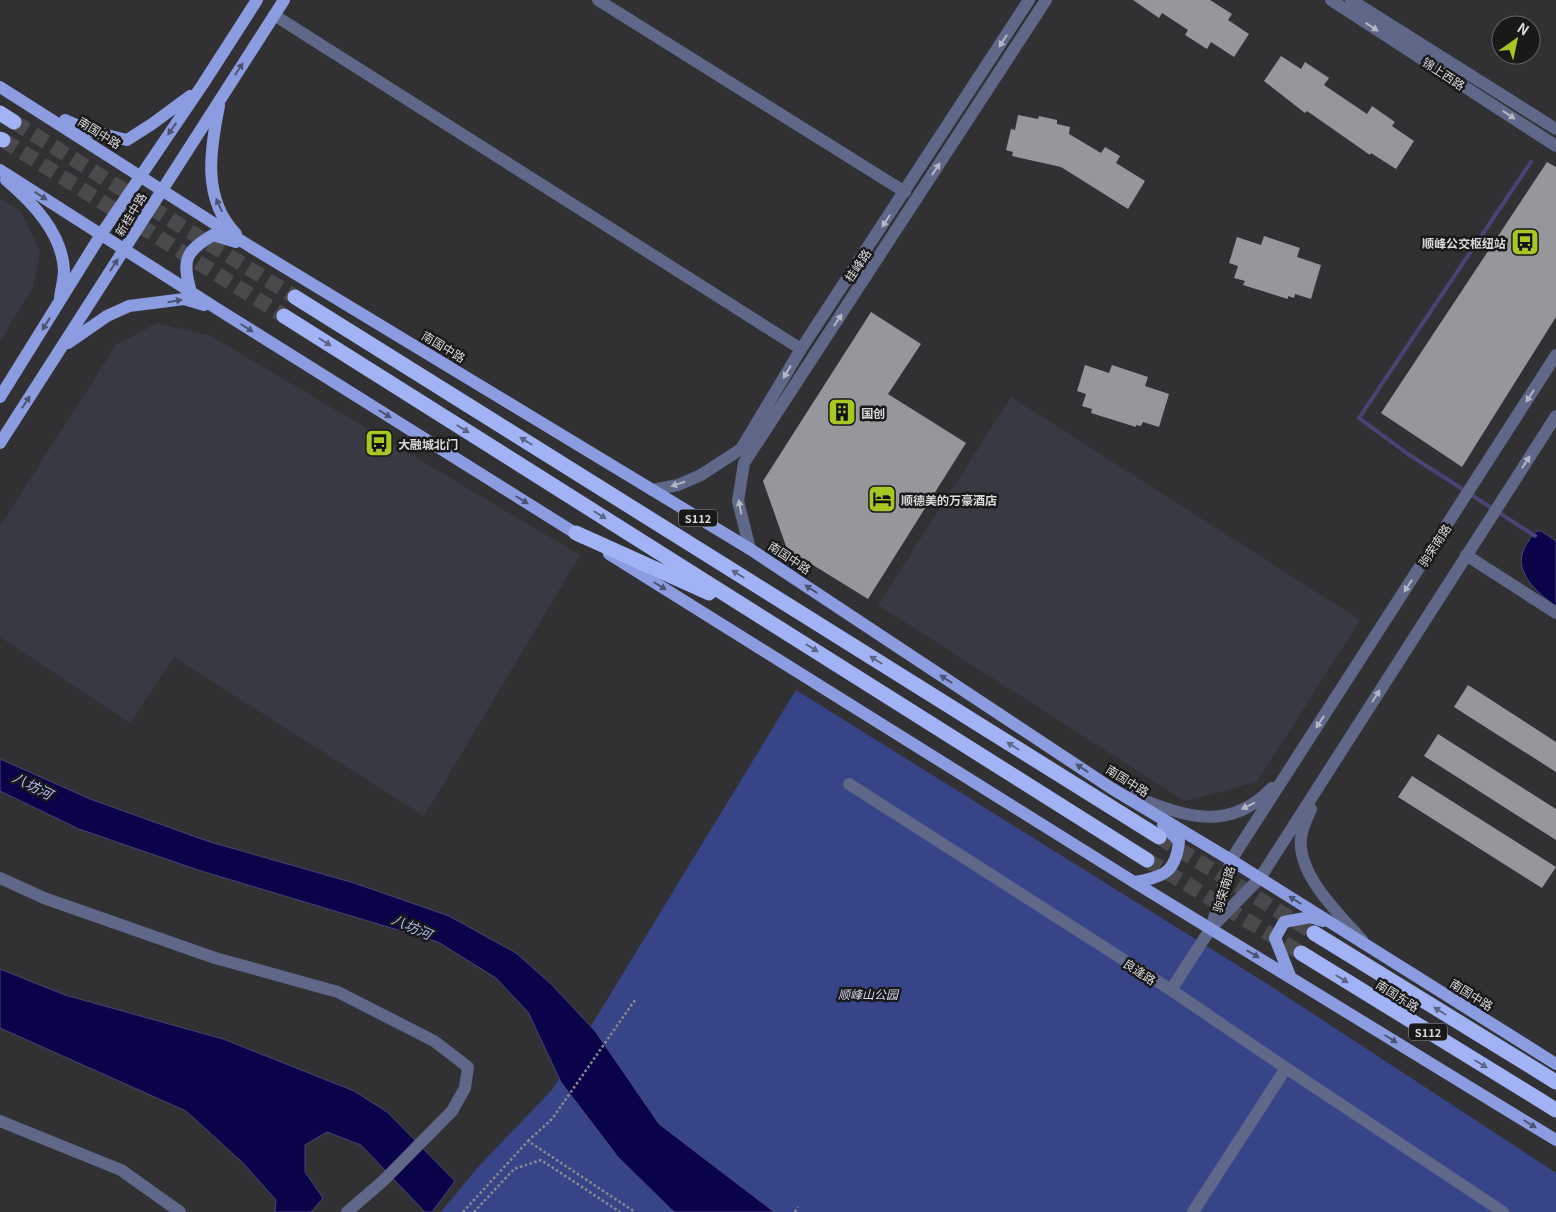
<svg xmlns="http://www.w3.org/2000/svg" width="1556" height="1212" viewBox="0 0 1556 1212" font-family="Georgia,'Noto Sans SC',serif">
	<rect width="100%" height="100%" fill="#313134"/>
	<path fill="#373a42" d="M0,198l21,13 19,41 -7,35 -33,54z
		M157,323l54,13 369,219 -156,261 -250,-159 -44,66 -130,-86v-111l116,-181z
		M1011,397l349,223 -103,162 -72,19 -307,-196z"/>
	<path fill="#374588" d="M796,690l473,295 287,188v39h-1115l38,-46 73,-76z"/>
	<path fill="#090349" stroke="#484475" d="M1537,531h4l15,10v65c-19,-13 -44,-35 -31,-59 4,-6 6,-12 12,-16z
		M0,759l90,40 120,43 144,41 95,33 67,37 35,31 44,47 64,93 115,88h-99l-3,-2 -54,-53 -57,-75 -33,-70 -32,-34 -58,-36 -240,-72 -119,-41 -79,-38z
		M0,969l65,26 158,44 131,52 33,21 68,69 -23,31h-7l-64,-67 -34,-13 -22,13v27l18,26 -12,14h-36l1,-12 -34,-38 -56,-51 -186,-83z"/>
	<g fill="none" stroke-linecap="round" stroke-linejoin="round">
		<path stroke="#484475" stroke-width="4" d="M1531,162l-172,256 49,36 127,82"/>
	</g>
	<path fill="#96979a" d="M1133,0h77l22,14 -4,6 21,14 -15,23 -23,-15 -4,7 -22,-14 3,-5 -26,-17 -3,5z
		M1281,56l20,13 4,-7 24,16 -5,7 43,29 5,-8 23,16 -3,4 22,15 -18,28 -25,-16 -1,2 -63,-44 -2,2 -41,-32z
		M1018,115l20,4 1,-3 18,4v4l13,3 -1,7 32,19 4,-6 15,9 -4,7 29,18 -17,28 -67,-42 -49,-11 1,-4 -7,-2 5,-21 4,1z
		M1547,162l9,5v150l-94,150 -81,-54z
		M1264,236l36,12 -3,9 24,8 -10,34 -16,-5 -1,4 -6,-2v3l-45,-14 2,-4 -11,-3 4,-12 -9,-3 8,-26 24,8z
		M871,312l50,32 -33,50 78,49 -98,156 -81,-50 -24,-68z
		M1085,365l24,8 3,-8 36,12 -3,9 24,8 -10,33 -16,-5 -2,4 -5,-1v2l-45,-14 1,-4 -10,-3 4,-12 -9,-3z
		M1468,685l88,57v30l-102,-65z
		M1438,734l118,75v31l-132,-84z
		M1412,776l144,91 -14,21 -144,-91z"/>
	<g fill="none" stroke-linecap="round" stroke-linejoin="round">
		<path stroke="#4a4a4d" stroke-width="15" stroke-dasharray="15 8" stroke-linecap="butt" d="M14,122l281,175
			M3,140l281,176
			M1159,837l155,96
			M1147,860l154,93"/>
		<path stroke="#8b8b8e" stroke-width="2.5" stroke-dasharray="2.5 2.5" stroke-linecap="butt" d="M528,1141l24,-22 83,-119
			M463,1212l65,-71 107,71
			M474,1212l40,-43 27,-9 79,52
			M795,1212l3,-5"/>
		<path stroke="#5f6889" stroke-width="12" d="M598,0l307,192
			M1331,0l225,146
			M1351,0l205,129
			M274,15l527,334
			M652,490l26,-5 23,-10 40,-26 60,-100 228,-349
			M750,549l-12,-48 6,-38 302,-463
			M1466,555l90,58
			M849,784l322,206 115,78 -93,144
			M1130,795c52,20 97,40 142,-7
			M1311,809c-4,9 -9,19 -10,29 -4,37 39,77 61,102
			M0,878l44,20 171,60 123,34 96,49 34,26 -3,21 -13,23 -69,70 -36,31
			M1212,925l19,-65 325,-505
			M1171,990l40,-62 49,-50 296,-462
			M1286,1068l217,144
			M0,1121l121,49 59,42"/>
		<path stroke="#8b9de0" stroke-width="12" d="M0,87l251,160 499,302 361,239 120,72 325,204
			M219,106c-9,44 -17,93 17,128
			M65,120l25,11 37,9 25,-16 38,-28
			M0,170l219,140 364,228
			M6,180c27,23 56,53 58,90 0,9 -3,19 -4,28
			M191,292c-9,-31 -7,-40 22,-57l23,7
			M68,343l39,-27 22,-10 55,-7 20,6
			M0,397l102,-164 101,-149 54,-84
			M0,443l284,-443
			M609,554l525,328 422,258
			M1134,882c29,-5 42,-9 45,-41l-16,-16
			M1290,976l-15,-38 9,-16 26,-5 13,4"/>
		<path stroke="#a1b3f4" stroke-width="15" d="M0,113l14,9
			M0,139l3,1
			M295,297l864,540
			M284,316l863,544
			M576,533l133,60
			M1314,933l242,149
			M1301,953l255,157"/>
	</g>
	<defs><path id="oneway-solid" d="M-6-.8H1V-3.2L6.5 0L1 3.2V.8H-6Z" transform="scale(1.25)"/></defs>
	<g fill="#b5b8c3">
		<use href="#oneway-solid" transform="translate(1372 27) rotate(33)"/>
		<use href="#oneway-solid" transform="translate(1003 41) rotate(123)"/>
		<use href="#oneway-solid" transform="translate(1509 115) rotate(33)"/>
		<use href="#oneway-solid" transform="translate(936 169) rotate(-57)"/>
		<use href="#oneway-solid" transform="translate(886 221) rotate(124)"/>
		<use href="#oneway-solid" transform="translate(838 320) rotate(-57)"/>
		<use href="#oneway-solid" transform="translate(787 372) rotate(121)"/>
		<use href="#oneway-solid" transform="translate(1530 396) rotate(123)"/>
		<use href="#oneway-solid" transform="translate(1526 462) rotate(-57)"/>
		<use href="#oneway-solid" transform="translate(678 484) rotate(163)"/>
		<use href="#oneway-solid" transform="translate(740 507) rotate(-101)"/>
		<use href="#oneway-solid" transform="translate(1408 586) rotate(123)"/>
		<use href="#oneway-solid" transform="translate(1376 696) rotate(-57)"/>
		<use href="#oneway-solid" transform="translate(1320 722) rotate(123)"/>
		<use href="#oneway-solid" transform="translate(1248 806) rotate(154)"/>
	</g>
	<g fill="#4c5473">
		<use href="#oneway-solid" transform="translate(239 69) rotate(-57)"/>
		<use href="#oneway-solid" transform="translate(172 129) rotate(125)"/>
		<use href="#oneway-solid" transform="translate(41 196) rotate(33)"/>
		<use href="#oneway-solid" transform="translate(219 205) rotate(-114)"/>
		<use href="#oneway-solid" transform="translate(114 265) rotate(-57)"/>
		<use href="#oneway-solid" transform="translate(175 301) rotate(-9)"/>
		<use href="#oneway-solid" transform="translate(46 324) rotate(122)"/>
		<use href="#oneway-solid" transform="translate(247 328) rotate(32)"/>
		<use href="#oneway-solid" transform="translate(26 402) rotate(-57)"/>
		<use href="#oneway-solid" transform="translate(385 414) rotate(32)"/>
		<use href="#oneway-solid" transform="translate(522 500) rotate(32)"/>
		<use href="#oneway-solid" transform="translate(660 586) rotate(32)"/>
		<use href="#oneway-solid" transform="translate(811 589) rotate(-147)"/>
		<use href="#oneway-solid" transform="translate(946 679) rotate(-147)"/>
		<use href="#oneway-solid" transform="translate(1082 768) rotate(-147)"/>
		<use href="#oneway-solid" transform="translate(1295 900) rotate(-148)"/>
		<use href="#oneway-solid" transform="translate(1253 954) rotate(31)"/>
		<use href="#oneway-solid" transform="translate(1391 1039) rotate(32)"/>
		<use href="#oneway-solid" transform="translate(1530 1124) rotate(32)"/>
	</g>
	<g fill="#5d6687">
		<use href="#oneway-solid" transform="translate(325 342) rotate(32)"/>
		<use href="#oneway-solid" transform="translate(463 429) rotate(32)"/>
		<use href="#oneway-solid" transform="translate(526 441) rotate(-148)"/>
		<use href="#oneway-solid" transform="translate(600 515) rotate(32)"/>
		<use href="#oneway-solid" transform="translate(738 574) rotate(-148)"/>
		<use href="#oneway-solid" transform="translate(812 648) rotate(32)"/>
		<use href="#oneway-solid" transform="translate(876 660) rotate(-148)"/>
		<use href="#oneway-solid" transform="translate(1013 746) rotate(-148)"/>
		<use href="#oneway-solid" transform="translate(1342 979) rotate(32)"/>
		<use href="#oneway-solid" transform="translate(1440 1011) rotate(-148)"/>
		<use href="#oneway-solid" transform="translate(1481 1064) rotate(32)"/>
	</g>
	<defs>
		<symbol id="bus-square" viewBox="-11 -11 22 22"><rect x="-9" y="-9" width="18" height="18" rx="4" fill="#a5c823" stroke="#19191a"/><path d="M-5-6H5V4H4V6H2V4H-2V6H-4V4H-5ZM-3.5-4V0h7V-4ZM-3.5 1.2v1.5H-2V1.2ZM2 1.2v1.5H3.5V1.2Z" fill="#111"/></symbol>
		<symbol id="building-square" viewBox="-11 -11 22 22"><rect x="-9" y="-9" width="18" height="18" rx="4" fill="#a5c823" stroke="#19191a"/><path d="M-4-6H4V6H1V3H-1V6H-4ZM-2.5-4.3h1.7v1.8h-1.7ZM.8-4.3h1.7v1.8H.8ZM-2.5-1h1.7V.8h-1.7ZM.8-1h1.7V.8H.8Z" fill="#111"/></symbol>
		<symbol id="hotel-square" viewBox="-11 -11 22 22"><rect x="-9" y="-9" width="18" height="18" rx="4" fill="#a5c823" stroke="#19191a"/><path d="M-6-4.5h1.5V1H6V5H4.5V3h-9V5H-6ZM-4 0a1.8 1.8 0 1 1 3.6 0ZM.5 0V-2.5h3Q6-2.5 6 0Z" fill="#111"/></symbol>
	</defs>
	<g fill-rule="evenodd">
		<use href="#bus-square" x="1509" y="226" width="32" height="32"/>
		<use href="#building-square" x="826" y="396" width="32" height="32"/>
		<use href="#bus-square" x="363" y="427" width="32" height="32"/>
		<use href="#hotel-square" x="866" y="483" width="32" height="32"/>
	</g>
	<g text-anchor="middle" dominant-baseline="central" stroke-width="5" stroke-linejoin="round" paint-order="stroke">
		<g fill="#19191a" stroke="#a0a0a2" stroke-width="1">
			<rect x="679" y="509.5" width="38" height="17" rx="4"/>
			<rect x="1409" y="1023.5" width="38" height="17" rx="4"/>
		</g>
		<g font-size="11" font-weight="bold" fill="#dadadc">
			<text x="698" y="518">S112</text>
			<text x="1428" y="1032">S112</text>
		</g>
		<g font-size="12" fill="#dadadc" stroke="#19191a">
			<text transform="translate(1444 73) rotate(33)">锦上西路</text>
			<text transform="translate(100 132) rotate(32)">南国中路</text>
			<text transform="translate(130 214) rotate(-59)">新桂中路</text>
			<text transform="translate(857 265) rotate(-56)">桂峰路</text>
			<text transform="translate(444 346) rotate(31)">南国中路</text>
			<text transform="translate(1434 545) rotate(-57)">驹荣南路</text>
			<text transform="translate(790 557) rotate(33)">南国中路</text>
			<text transform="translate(1128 780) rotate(32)">南国中路</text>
			<text transform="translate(1223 889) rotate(-73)">驹荣南路</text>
			<text transform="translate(1140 971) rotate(33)">良逢路</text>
			<text transform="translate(1472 994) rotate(32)">南国中路</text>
			<text transform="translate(1398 995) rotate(32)">南国东路</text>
		</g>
		<g font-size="12" font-weight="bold" fill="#dadadc" stroke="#19191a" text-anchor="start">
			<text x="1506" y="242" text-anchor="end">顺峰公交枢纽站</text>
			<text x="861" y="412">国创</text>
			<text x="398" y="443">大融城北门</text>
			<text x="901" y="499">顺德美的万豪酒店</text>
		</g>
		<g font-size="12" font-style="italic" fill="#d2d8ed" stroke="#19191a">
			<text x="868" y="993">顺峰山公园</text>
		</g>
		<g font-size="14" font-style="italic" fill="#abbdfa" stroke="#19191a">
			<text transform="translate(33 785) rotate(27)">八坊河</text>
			<text transform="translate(412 926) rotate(24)">八坊河</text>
		</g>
	</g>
	<g transform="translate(1516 40) rotate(33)"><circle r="24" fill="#19191a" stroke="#666668"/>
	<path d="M0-4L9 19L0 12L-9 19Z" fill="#a5c823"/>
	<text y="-8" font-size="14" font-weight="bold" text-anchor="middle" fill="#dadadc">N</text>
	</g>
</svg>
